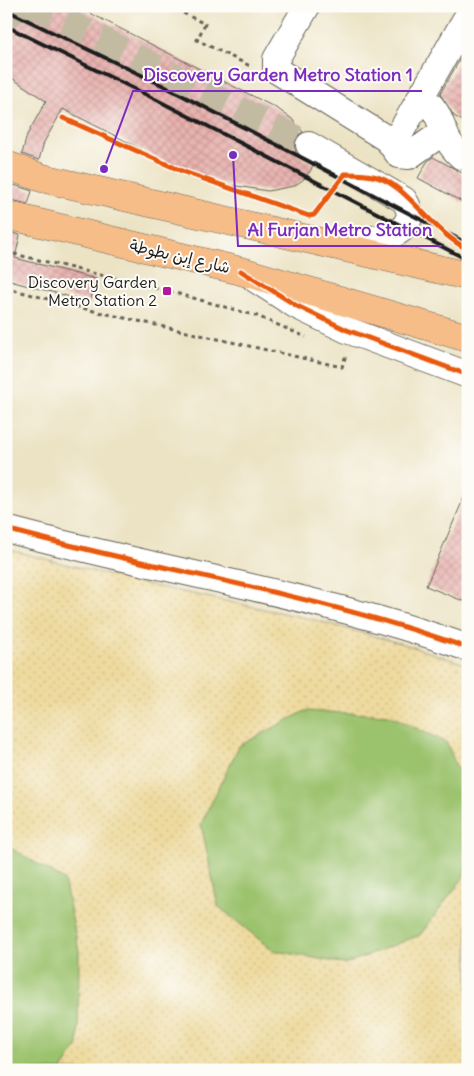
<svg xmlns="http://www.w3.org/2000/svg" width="474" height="1076" viewBox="0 0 474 1076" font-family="Delius,'Playpen Sans Arabic',sans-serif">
	<defs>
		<pattern id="sand-dots" width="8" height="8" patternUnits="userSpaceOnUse" patternTransform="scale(1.25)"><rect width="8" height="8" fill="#eeda9e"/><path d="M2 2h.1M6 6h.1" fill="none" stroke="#ccba88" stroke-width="1.8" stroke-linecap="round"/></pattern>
		<pattern id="building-cross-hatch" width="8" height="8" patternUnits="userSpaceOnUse" patternTransform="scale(1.25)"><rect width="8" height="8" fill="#e8b2af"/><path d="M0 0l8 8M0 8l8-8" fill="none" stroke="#c69896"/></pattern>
	</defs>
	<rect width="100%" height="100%" fill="#fdfcf7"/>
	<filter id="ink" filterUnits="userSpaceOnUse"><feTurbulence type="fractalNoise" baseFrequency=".02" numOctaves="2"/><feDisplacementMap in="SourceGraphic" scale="10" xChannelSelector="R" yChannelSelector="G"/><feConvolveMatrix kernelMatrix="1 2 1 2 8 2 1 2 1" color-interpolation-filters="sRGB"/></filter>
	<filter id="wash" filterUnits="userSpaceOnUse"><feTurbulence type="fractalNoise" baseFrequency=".0096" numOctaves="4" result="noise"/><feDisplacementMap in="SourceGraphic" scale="20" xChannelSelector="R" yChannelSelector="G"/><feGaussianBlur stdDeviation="1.12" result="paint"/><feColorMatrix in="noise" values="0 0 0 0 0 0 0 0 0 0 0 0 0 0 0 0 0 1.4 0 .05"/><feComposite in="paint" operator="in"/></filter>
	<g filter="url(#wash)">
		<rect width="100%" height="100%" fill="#ece3c4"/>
		<path fill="url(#sand-dots)" stroke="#857b5d" d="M6,549l134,34 171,36 96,26 61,20v405h-462z"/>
		<path fill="#9bc26d" stroke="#5c6f44" d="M305,711l84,4 58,28 21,53v64l-5,18 -43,57 -75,29 -73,-14 -54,-44 -17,-82 38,-78z
			M6,845l58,35 15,71 -1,94 -16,25h-56z"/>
		<g id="blocks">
			<path fill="url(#building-cross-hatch)" d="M6,6h70l202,103 14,10 11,13 -7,5 -2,8 2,8 17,11 -2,6 -7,9 -10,7 -26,5 -38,-6 -44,-13 -123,-63 -19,33 -5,18 -17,-6 5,-19 19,-34 -40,-27z
				M463,54l5,3v67l-14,-8 -14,-22z
				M433,157l35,19v29l-50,-27 9,-16z
				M14,185l18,6 -4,13 -17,-4z
				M6,231l14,4 -5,23 81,21 -6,23 -84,-22z
				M468,488v115l-42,-17z"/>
		</g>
	</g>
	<g filter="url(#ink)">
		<use href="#blocks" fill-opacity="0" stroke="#656257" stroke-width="1"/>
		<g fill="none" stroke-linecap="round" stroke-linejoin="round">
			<path stroke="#c2bba2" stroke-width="26" stroke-dasharray="26 13" stroke-linecap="butt" d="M29,6l9,1 271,138
				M6,17l10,-8 10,-3"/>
			<defs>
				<path id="minor" d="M307,6l-31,53v11l111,69 12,-4 69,-120
					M421,97c26,18 16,38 40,59
					M387,139l12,16 10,1 34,-24
					M309,145l95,55c4,6 7,12 5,18 -8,27 -56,21 -78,23
					M255,279l42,27 50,24 121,45
					M6,529c154,42 312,65 462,119"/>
				<path id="major" d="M6,165l36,13 426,98
					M6,215l235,56 227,67"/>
			</defs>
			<use href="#minor" stroke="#656257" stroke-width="28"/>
			<use href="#major" stroke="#656257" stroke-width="29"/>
			<path stroke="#656257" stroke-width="3" stroke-dasharray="4 4" stroke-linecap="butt" d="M169,6l36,18 -8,16 51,25 5,1
				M6,252l173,42 78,22 49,21
				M6,288l88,23 248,56 4,-12"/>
			<use href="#minor" stroke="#fff" stroke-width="26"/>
			<use href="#major" stroke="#f7bd88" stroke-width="28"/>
			<path stroke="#1c1c1c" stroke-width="4" d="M6,10l156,75 306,159
				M6,26l149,73 313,161"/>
			<defs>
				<path id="cycleway" d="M63,118l121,54 125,44 5,-1 31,-41c11,0 22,0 32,3 30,8 57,57 91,72
					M241,271l56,35 50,24 121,45
					M6,529c154,42 312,65 462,119"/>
			</defs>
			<use href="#cycleway" stroke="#fdfcf7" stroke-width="8"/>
			<use href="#cycleway" stroke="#e8590c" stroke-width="5"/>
		</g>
	</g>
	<rect fill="#b5179e" stroke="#fdfcf7" stroke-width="2" x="162" y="286" width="10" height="10" rx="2.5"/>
	<g text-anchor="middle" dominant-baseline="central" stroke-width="4" stroke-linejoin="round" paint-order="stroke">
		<g font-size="16" fill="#1c1c1c" stroke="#fdfcf7">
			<text transform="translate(180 256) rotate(13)">شارع إبن بطوطة</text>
		</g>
		<g font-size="16" fill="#1c1c1c" stroke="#fdfcf7" text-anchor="end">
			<text x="157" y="282">Discovery Garden<tspan x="157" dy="18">Metro Station 2</tspan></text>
		</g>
	</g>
	<path fill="none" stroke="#7b2cbf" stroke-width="2" d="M104 169L133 91H422M233 155L238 246H442"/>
	<g fill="#7b2cbf" stroke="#fdfcf7" stroke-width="2">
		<circle cx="104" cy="169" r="5"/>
		<circle cx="233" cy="155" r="5"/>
	</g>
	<g font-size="18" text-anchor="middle" font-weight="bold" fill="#7b2cbf" stroke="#fdfcf7" stroke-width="4" stroke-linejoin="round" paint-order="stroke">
		<text x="278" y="81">Discovery Garden Metro Station 1</text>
		<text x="340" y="236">Al Furjan Metro Station</text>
	</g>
	<rect width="474" height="1076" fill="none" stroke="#fdfcf7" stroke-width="25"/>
</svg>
